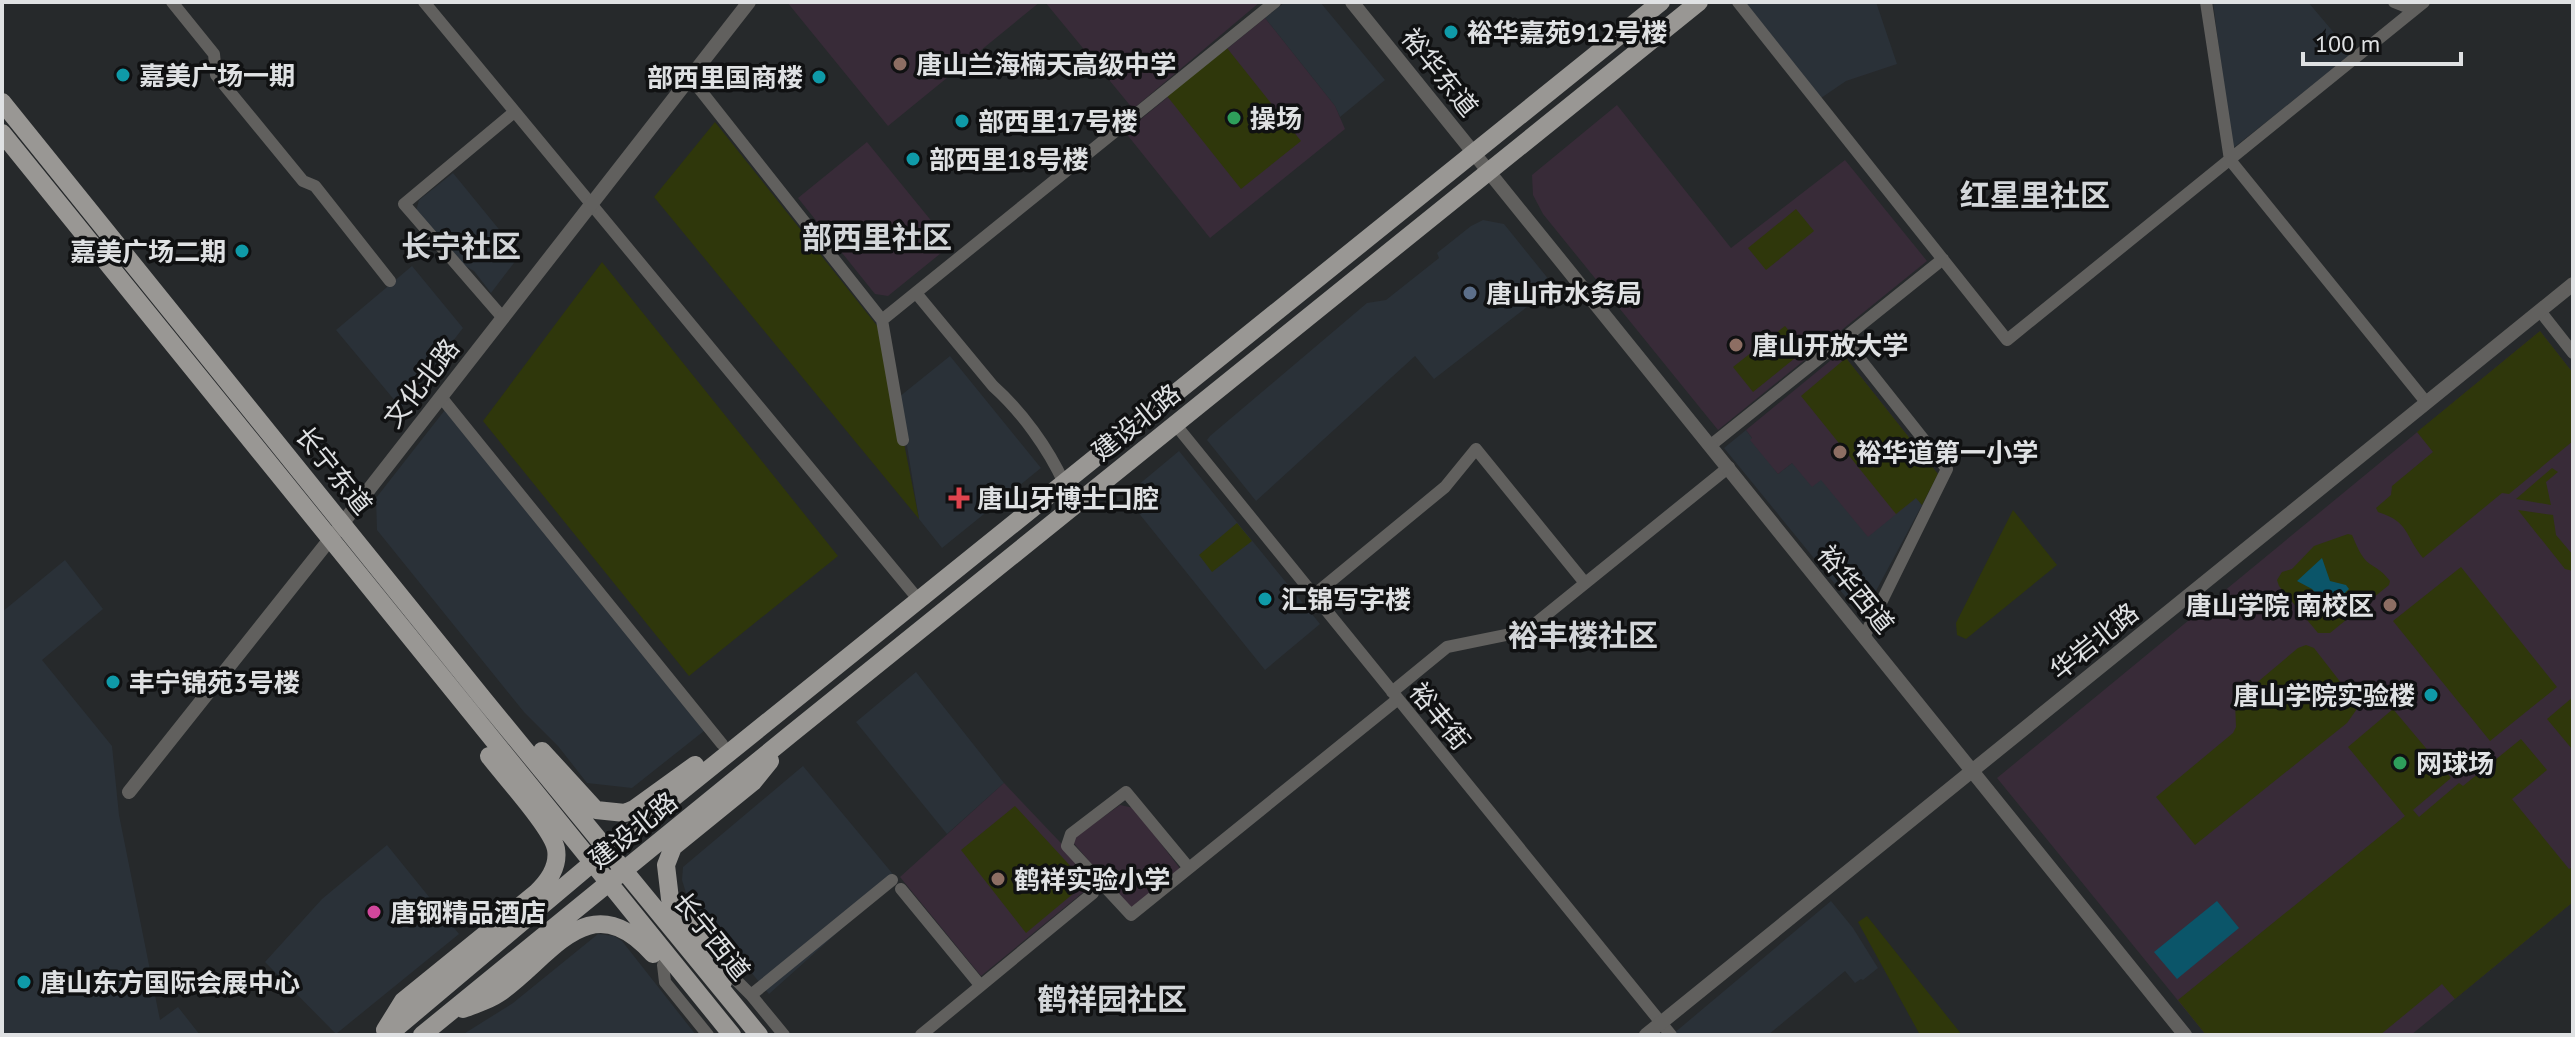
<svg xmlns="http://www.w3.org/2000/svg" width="2575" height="1037" viewBox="0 0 2575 1037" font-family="'PT Sans','Noto Sans SC',sans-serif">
	<rect width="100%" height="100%" fill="#26292b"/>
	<path fill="#2a3138" d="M1285,2h35l65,78 -45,37 -5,-11 -70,-88z
		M1745,2h131l21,62 -51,17 -25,17z
		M2213,2h95l44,52 -120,95z
		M453,173l67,82 -29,38 -17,-22 -14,-8 -44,-52 3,-11z
		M1483,220l21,4 50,62 -120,93 -19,-23 -159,145 -49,-61 3,-4 157,-133 19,-3 53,-42 -2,-5 34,-27z
		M412,266l51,62 -62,80 -65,-78z
		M950,356l91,112 -99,80 -23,-29 -20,-122z
		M448,406l261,321 -77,61 -45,-5 -29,-37 -34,-34 -147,-182 -1,-32z
		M1746,430l32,44 14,-11 29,16 95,18 6,8 -60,112 -138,-169z
		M1179,451l141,173 -55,46 -140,-174z
		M65,560l38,49 -61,51 70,86 7,69 41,205 18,-13 22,28h-198v-423z
		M916,672l88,111 -57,51 -91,-112z
		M803,766l94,113 -128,115 -83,-101 -4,-13 1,-13z
		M387,845l72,89 -123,100 -71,-72 57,-63z
		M1831,901l22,27 25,40 -15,12 -2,-1 -6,4 -10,-12 -77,64 -95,-1z
		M598,934l16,2 8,5 74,94h-234l51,-32z"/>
	<path fill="#382b38" d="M787,2h253l-152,124z
		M1045,2h215l-127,107z
		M1265,18l70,88 10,23 -135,109 -85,-106z
		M1617,105l114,143 114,-88 82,101 -209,169 -175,-216 -10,-19 -1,-20z
		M867,142l84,103 -63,51 -13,-2 -77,-96z
		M2540,331l33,42v529l-162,133h-205l-209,-257z
		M1836,356l10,2 92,116 -22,24 -48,39 -47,-57 -9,7 -20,-24 -14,11 -28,-34 2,-2 -6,-8z
		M1004,783l93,98 -116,95 -81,-99z
		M1120,805l14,3 47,62 -50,40 -60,-70z"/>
	<path fill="#2f370b" d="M1227,48l74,93 -60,48 -74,-93z
		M715,122l167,210 37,187 -265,-322z
		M1796,209l18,22 -48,39 -18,-22z
		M602,262l236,294 -149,120 -206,-255z
		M1785,326l20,24 -52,42 -20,-25z
		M2540,331l33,42v68l-64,53 -7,-1 -79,65c-19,-23 -13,-36 -45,-46l-2,-4 15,-13 1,-9 41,-34 -16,-20z
		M1846,358l92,116 -16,31 -6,-7 -20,16 -95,-118z
		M2552,468l6,4 -12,10 5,23 -35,-6z
		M2013,510l44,55 -91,74 -9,-4 -1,-12z
		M2518,510l35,5 3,20 17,20v16l-8,-2z
		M1237,523l15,18 -40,31 -13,-17z
		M2348,534l4,1c4,9 9,23 18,29 9,6 12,7 20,17l-1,4 -59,48h-12l-39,-47 -2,-6 5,-8 10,-3 22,-23z
		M2461,567l96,120 -67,54 -97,-120z
		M2306,645l8,3 45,58 -12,17 -152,122 -39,-48 77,-64 3,-6 -1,-26 63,-53z
		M2573,697v51l-1,1 -25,-30z
		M2393,709l58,69 -38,32 6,7 40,-34 4,3 58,-47 26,31 -35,29 57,70 4,-2v35l-118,97 -13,-15 -62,51h-174l-28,-35 227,-184 -57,-69z
		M1015,806l71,77 -60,50 -65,-83z
		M1867,916l95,119h-42l-62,-113z"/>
	<path fill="#0b5569" d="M2322,558l8,23 16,4 3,4 -20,19 -17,-19 -15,-8z
		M2217,901l22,27 -62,51 -23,-27z"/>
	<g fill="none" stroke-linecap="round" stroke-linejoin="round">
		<path stroke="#61605e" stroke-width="12" d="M172,2l42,52 2,21 87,106 12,5 75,95
			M424,2l494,597
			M1738,2l269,338 417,-338
			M2206,2l24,158 196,242
			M2394,2l20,8
			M690,77l192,243 393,-318
			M916,293l77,93c29,26 55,62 71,97
			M2540,311l33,42
			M503,318l-99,-114 109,-91
			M882,320l21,120
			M1844,339l103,130 -83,168
			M441,397l281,347
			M1175,424l496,611
			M1711,445l232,-186
			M1314,595l131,-108 31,-38 109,134
			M1392,692l55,-45 79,-16 203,-164
			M1189,868l-63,-76 -55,42 -4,12 64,69 267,-216
			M901,889l79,96
			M719,963l32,32 33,40
			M663,965l2,17 43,53
			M751,995l141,-115
			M921,1035l172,-142"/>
		<path stroke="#61605e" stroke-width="14" d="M1352,2l833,1033
			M129,792l213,-268 407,-522
			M1646,1035l927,-751"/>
		<path stroke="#999794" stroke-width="18" d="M2,102l483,599 274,334
			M2,133l730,902
			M542,751l54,59 29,3 9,-4 61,-44
			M723,982l-9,-24 -44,-59 -4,-34 7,-18 80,-65 17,-21
			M463,1009c12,-5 25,-8 35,-15 53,-36 90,-112 155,-40
			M385,1030l18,-29 133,-108c13,-12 23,-26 20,-44 -4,-21 -52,-73 -67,-93
			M388,1035l203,-171 1070,-862
			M422,1035l369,-301 908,-732"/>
	</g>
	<g fill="#0f9aa8" stroke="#101112" stroke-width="3">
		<circle cx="1451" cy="32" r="8"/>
		<circle cx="123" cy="75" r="8"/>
		<circle cx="819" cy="77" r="8"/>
		<circle cx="962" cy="121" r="8"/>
		<circle cx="913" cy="159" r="8"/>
		<circle cx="242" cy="251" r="8"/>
		<circle cx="1265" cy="599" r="8"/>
		<circle cx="113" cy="682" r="8"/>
		<circle cx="2431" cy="695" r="8"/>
		<circle cx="24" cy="982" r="8"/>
	</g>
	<g fill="#8d6e63" stroke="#101112" stroke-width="3">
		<circle cx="900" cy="64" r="8"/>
		<circle cx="1736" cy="345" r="8"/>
		<circle cx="1840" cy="452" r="8"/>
		<circle cx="2390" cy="605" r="8"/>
		<circle cx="998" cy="879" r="8"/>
	</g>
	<g fill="#2e9e5b" stroke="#101112" stroke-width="3">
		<circle cx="1234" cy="118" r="8"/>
		<circle cx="2400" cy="763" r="8"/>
	</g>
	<circle fill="#5c6f8a" stroke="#101112" stroke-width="3" cx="1470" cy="293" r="8"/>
	<path fill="#e0444e" stroke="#101112" stroke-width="3" d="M955 486h8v8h8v8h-8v8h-8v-8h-8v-8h8z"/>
	<circle fill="#d1479c" stroke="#101112" stroke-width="3" cx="374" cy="912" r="8"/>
	<g text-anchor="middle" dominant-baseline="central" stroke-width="7" stroke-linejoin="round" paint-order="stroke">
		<g font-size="26" font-weight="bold" fill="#dfe1e3" stroke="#101112" text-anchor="start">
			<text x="1467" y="32">裕华嘉苑912号楼</text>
			<text x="916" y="64">唐山兰海楠天高级中学</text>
			<text x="139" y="75">嘉美广场一期</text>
			<text x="803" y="77" text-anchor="end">部西里国商楼</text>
			<text x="1250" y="118">操场</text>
			<text x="978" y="121">部西里17号楼</text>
			<text x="929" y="159">部西里18号楼</text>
			<text x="226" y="251" text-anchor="end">嘉美广场二期</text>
			<text x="1486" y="293">唐山市水务局</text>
			<text x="1752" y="345">唐山开放大学</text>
			<text x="1856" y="452">裕华道第一小学</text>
			<text x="977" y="498">唐山牙博士口腔</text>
			<text x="1281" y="599">汇锦写字楼</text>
			<text x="2374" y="605" text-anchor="end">唐山学院 南校区</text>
			<text x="129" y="682">丰宁锦苑3号楼</text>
			<text x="2415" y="695" text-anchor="end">唐山学院实验楼</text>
			<text x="2416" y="763">网球场</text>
			<text x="1014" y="879">鹤祥实验小学</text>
			<text x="390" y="912">唐钢精品酒店</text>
			<text x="40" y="982">唐山东方国际会展中心</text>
		</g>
		<g font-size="26" fill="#dfe1e3" stroke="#101112">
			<text transform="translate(1440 72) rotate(51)">裕华东道</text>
			<text transform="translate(421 383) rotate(-52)">文化北路</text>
			<text transform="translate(1136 422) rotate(-39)">建设北路</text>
			<text transform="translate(334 470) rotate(51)">长宁东道</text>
			<text transform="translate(1856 589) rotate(51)">裕华西道</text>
			<text transform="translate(2094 641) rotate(-39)">华岩北路</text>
			<text transform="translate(1440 716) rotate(51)">裕丰街</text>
			<text transform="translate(633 830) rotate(-39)">建设北路</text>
			<text transform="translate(712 936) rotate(51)">长宁西道</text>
		</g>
		<g font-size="30" font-weight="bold" fill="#d3d6d9" stroke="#101112">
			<text x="2035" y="194">红星里社区</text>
			<text x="877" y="236">部西里社区</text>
			<text x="461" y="245">长宁社区</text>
			<text x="1583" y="634">裕丰楼社区</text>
			<text x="1112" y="998">鹤祥园社区</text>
		</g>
	</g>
	<rect width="2575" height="1037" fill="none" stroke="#dfe1e3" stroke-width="8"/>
	<path d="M2303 52v12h158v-12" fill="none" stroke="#dfe1e3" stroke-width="4"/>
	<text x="2315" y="52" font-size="24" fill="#dfe1e3" stroke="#101112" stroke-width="6" paint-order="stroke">100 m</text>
</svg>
